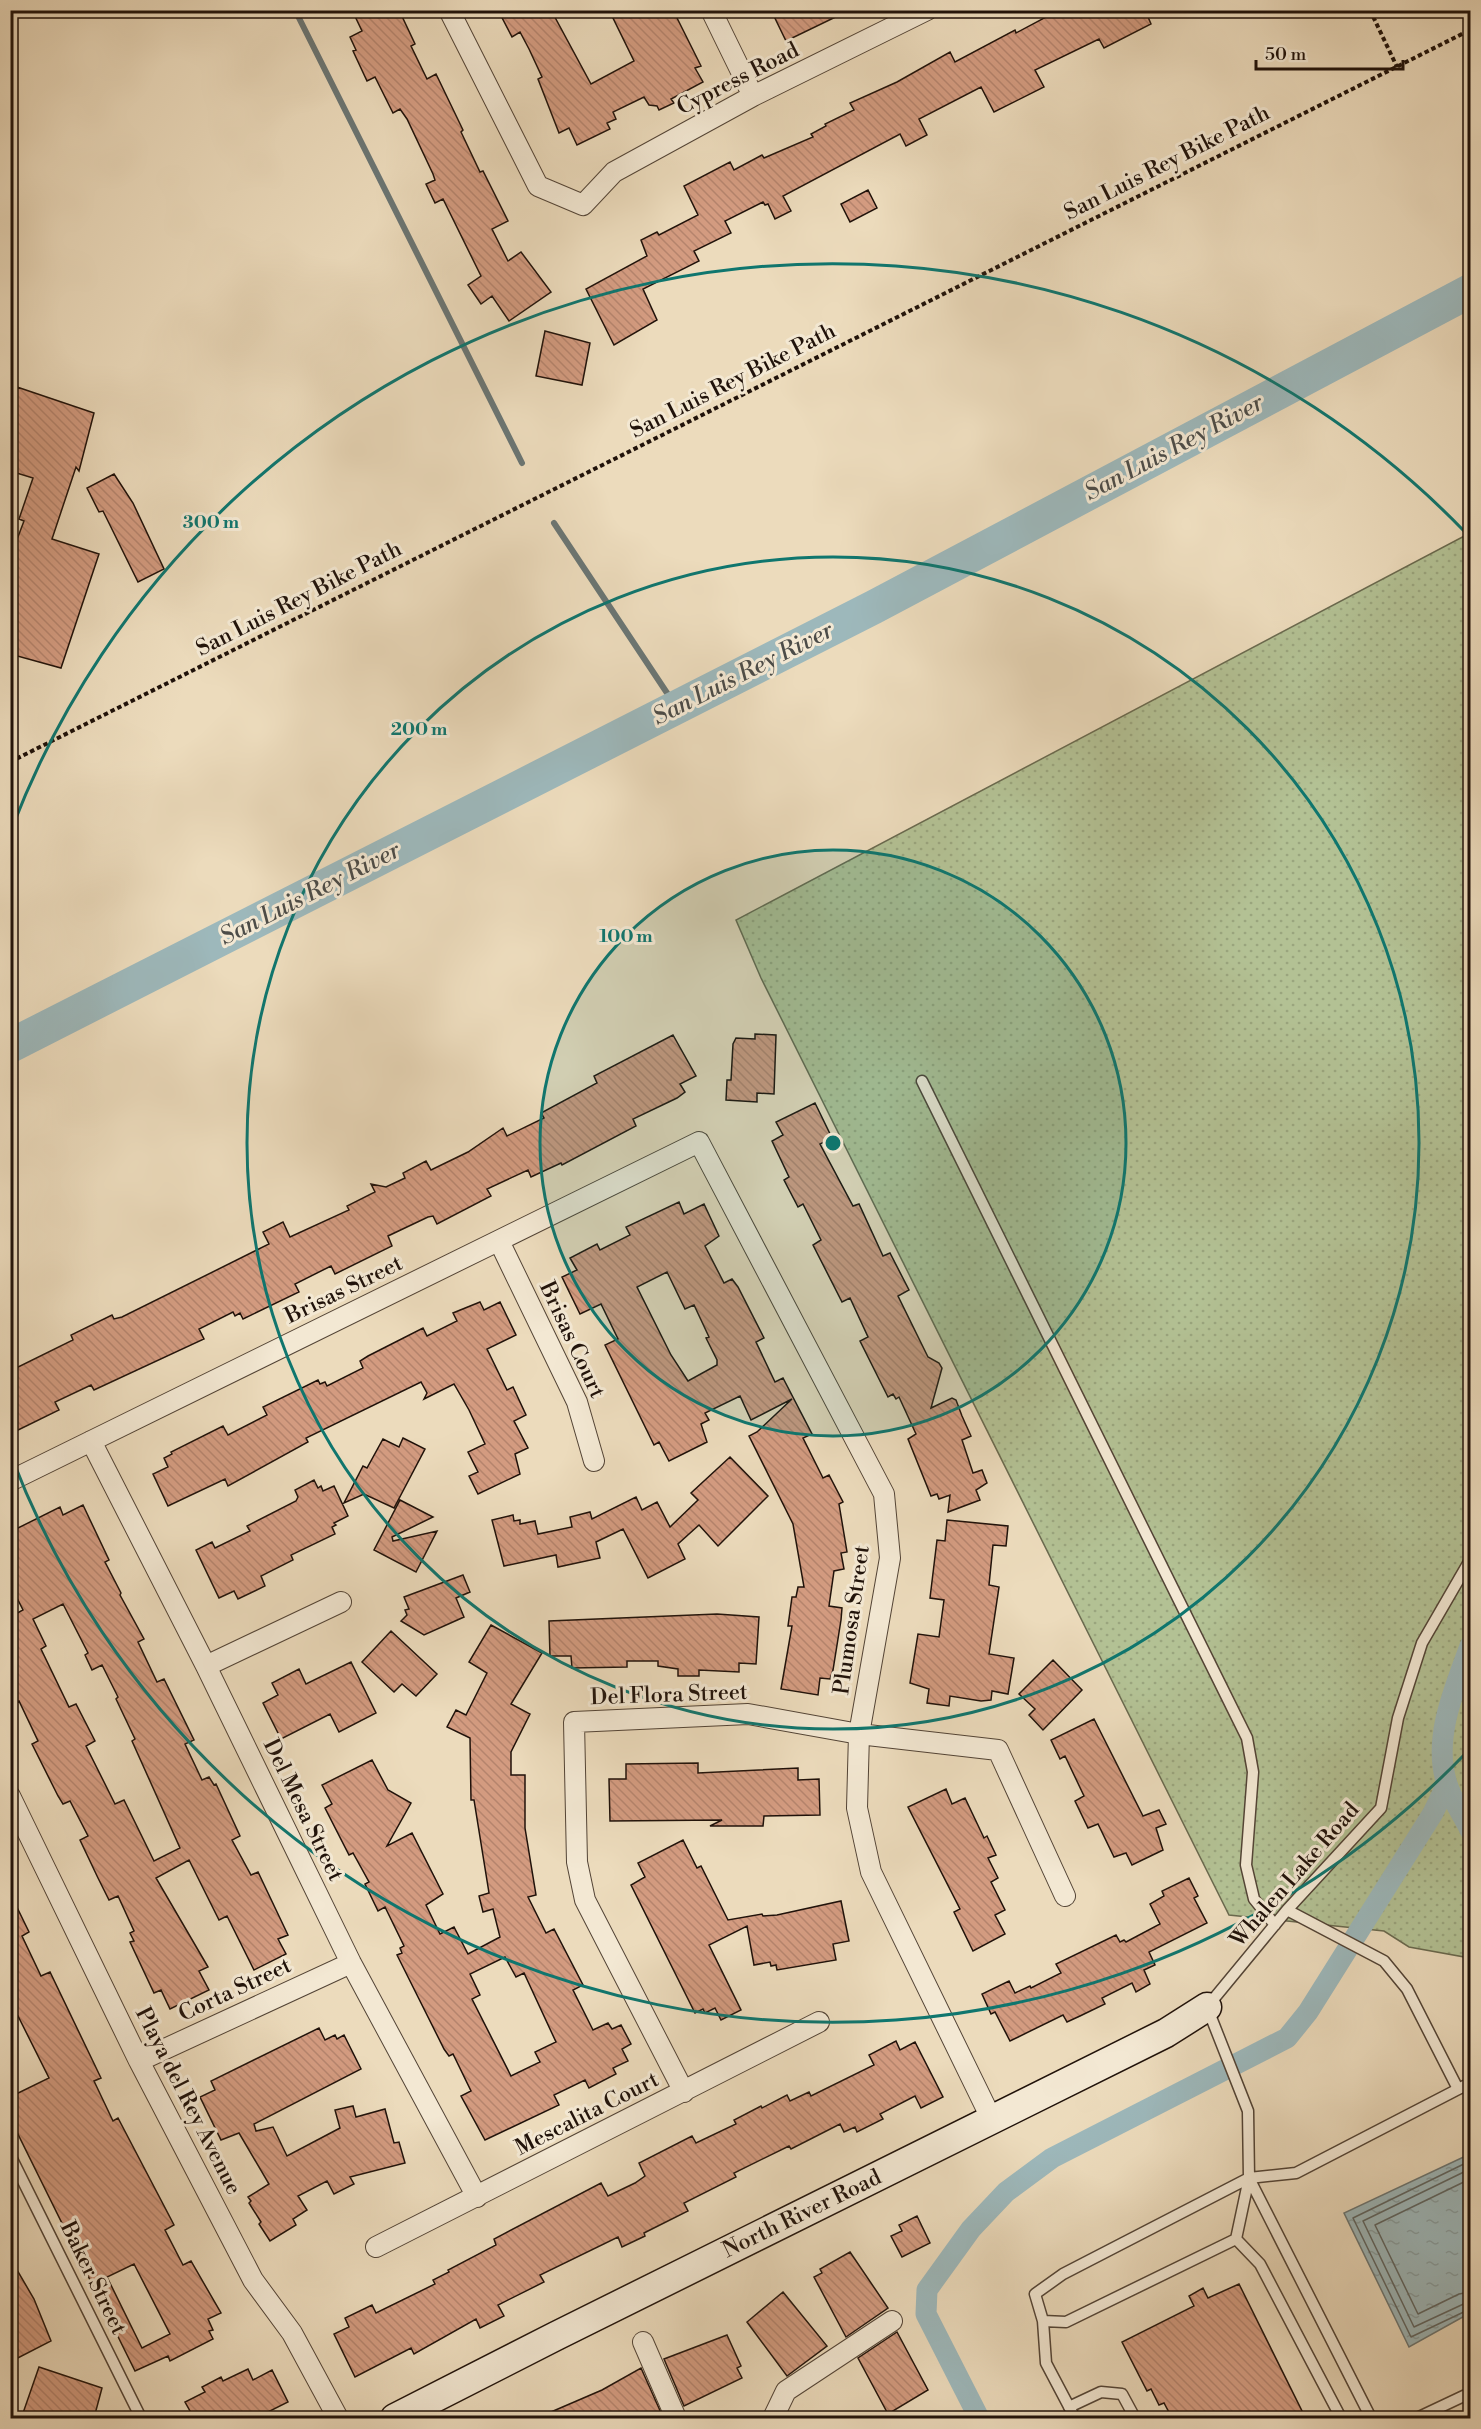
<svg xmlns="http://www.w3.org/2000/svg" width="1481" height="2429" viewBox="0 0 1481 2429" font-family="'Libre Bodoni',serif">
	<defs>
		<pattern id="grass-dots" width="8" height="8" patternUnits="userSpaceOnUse" patternTransform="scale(1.5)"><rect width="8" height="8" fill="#b3c194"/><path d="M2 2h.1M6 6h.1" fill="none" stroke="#9aa57e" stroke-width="1.8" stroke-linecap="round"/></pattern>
		<pattern id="water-ripples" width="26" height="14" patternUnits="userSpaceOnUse" patternTransform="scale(1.5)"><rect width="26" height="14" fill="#9db8bb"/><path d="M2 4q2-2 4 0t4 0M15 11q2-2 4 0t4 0" fill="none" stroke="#879d9f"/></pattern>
		<pattern id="building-back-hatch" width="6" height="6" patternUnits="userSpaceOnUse" patternTransform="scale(1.5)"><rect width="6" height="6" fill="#d39b80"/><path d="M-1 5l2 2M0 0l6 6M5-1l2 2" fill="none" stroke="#b5846d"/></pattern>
	</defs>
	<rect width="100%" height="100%" fill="#ecdbbc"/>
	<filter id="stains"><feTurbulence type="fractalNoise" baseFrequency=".00333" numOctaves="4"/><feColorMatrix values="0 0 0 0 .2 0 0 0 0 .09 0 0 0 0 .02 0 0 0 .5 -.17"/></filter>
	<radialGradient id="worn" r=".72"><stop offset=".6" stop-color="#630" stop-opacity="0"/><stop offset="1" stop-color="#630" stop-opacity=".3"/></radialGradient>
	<path fill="url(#grass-dots)" stroke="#6a6a4f" stroke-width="1.5" d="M1470,533v1425l-61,-11 -25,-16 -155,-16 -468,-937 -25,-58z"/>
	<path fill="url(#water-ripples)" stroke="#6b7674" stroke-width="1.5" d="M1470,2154v159l-61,34 -65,-134z"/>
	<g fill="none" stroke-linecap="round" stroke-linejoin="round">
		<path stroke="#5e6562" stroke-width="1.5" d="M1470,2161l-117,57 58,119 59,-28
			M1470,2169l-107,52 51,106 56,-26
			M1470,2179l-95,46 43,89 41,-20 11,-2"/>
		<path stroke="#6b7674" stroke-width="6" d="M295,10l227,453
			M554,523l123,185"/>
		<path stroke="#9db8bb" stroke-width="21" d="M1470,1646c-15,42 -38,92 -23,138 5,16 16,31 23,46
			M979,2418l-53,-104 1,-24 44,-61 35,-37 46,-34 235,-120 21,-26 125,-199 14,-29"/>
		<path stroke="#9db8bb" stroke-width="34" d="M10,1046l864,-439 596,-316"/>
	</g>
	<path fill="url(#building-back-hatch)" stroke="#20120a" stroke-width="1.5" fill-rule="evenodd" d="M352,10h47l16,34 -4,2 16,33 9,-5 27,56 -2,2 19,40 3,-1 25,50 -16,8 16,32 13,-9 30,40 -42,29 -17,-25 -11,8 -13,-19 13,-9 -38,-77 -8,4 -9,-19 9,-4 -2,-6 -26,-55 -7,-10 -7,4 -18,-36 -8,4 -14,-30 3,-1 -6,-13 12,-6z
		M498,10h53l40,74 43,-23 -22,-45 12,-6h49l28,56 -6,2 8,14 -32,17 3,4 -15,7 -2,-4 -8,-1 -5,-8 -31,15 3,7 -9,4 3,6 -33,16 -8,-17 -10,5 -21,-54 4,-2 -13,-28 -9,-17 -8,5z
		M771,10h77v1l-62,30z
		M1048,10h97l6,14 -47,24 -5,-9 -64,31 9,17 -50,25 -13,-25 -62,32 8,16 -21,11 -6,-12 -117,62 8,15 -16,8 -7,-15 -3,1 -2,-3 -38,19 6,12 -37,18 5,10 -56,28 14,31 -43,25 -28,-56 61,-33 -6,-16 16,-8 2,3 39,-20 -14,-29 46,-24 4,8 28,-15 2,3 49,-21 -2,-3 15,-8 -1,-2 29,-14 -4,-7 47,-21 53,-30 5,10 60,-32 1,3 34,-18z
		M868,190l9,18 -27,14 -9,-18z
		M545,331l45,12 -8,42 -46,-9z
		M17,387l77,26 -15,58 -3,-4 -24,72 47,15 -38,114 -51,-14v-96l14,-37 -5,-2 14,-41 -23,-7v-79l5,2z
		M114,474l19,29 31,66 -26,13 -35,-71 -4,1 -12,-24z
		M755,1034l21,1 -2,59 -17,-1v9l-31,-2 1,-20h4l2,-36 3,-6 19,1z
		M673,1035l23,41 -16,8 5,8 -8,6 -44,21 3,7 -74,39 -1,-2 -30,14 -3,-7 -41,19 4,7 -54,28 -4,-8 -5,1 -40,19 4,10 -57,28 -4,-8 -36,18 4,8 -56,27 -3,-6 -5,3 -2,-4 -34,17 5,10 -110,51 -3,-5 -36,17 4,8 -49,24v-63l63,-31 -2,-5 41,-20 2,4 8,-2 147,-73 -6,-12 20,-10 7,15 59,-27 -2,-4 28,-14 -4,-8 15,3 19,-9 -2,-5 23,-12 5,9 37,-18 35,-24 4,8 37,-18 -3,-5 56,-30 -3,-7z
		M815,1103l17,35 -12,6 33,62 6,-2 24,52 7,-3 19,37 -11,6 30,61 11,6 3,5 -11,40 21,-10 4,2 6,16 9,20 -9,4 11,33 9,-3 5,13 -11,7 4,10 -32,12 2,-17 -11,4 -2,-5 -6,2 -23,-57 8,-5 -17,-37 -3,2 -3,-5 -5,3 -28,-56 8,-4 -18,-39 -8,4 -29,-57 8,-5 -18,-36 -5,3 -14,-27 5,-3 -17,-36 11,-6 -7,-13z
		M679,1202l5,12 20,-10 15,32 -14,10 19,37 8,-4 6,8 26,51 -8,4 19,40 8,-4 29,56 -9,4 20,40 6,-3 14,27 -4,2 8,48 -6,1 3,16 -10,2 -5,35 13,2 -1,12 -8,50 -3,9 -10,-1 -2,17 -37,-6 11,-63h-4l4,-29h4l2,-10h6l-11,-63 -44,-88 8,-4 35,-33 -41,21 -11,-24 -35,17 4,7 -8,4 6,18 -38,19 -10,-19 -5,3 -49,-100 13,-6 -17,-35 -21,10 -18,-37 15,-7 -7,-12 27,-14 3,6 30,-15 -4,-8zM667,1272l18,37 9,-4 15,32 -3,1 11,22v5l-29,16 -17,-26 -34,-68z
		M480,1302l4,8 16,-8 16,33 -29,14 20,41 6,-3 13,28 -12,6 14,27 -13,6 5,20 -42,20 -9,-18 9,-4 -10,-20 17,-8 -16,-34 -15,-26 -30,15 3,-6 -6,-11 -115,56 2,4 -80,44 -3,-7 -57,27 -15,-32 15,-7 -4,-9 8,-4 -1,-2 52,-26 5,9 39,-20 -4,-8 55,-27 2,4 5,-2 2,4 36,-18 -3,-7 8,-5 55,-28 4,8 30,-15 -4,-8z
		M403,1438l22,11 -31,59 -30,-14 -20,9 19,-37 4,2 16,-29 16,8z
		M730,1457l38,39 -50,50 -19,-21 -21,19 7,15 -37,19 -25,-49 -27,13 4,16 -42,9 -2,-12 -52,11 -12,-46 21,-5 1,6 6,-1v4l15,-3 3,13 34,-7 -2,-10 20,-5 2,7 44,-22 6,13 15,-8 13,25 28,-27 -7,-7z
		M314,1480l4,8 3,-2 2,5 11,-5 14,30 -14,7 2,2 -4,2 3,7 -44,21 2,5 -32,16 4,10 -27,13 -4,-8 -15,7 -23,-48 16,-8 3,6 35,-17 -3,-5 49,-25 2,-4 -3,-7z
		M400,1500l33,17 -41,20 1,4 44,-10 -21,41 -42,-22z
		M83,1505l26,55 -4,2 16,31 -1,2 24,44 -6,3 19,40 7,-3 30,61 -9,4 17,36 7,-3 5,8 2,-1 24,52 -8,4 19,35 7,-3 30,63 -10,4 8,15 -32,16 -27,-54 -8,4 -30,-60 -33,18 52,89 -9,4 10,19 -39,19 -9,-19 -7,3 -24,-51 4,-1 -4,-8 4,-2 -16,-35 -9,4 -11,-22 -18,-38 8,-4 -18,-35 -7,3 -5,-8 -26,-52 6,-3 -19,-40 -9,4v-88l13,-7 -13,-26v-52l50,-25 3,8zM63,1604l25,49 -3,2 7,15 10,-5 16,32 -2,2 19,40 -3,2 48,107 -26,13 -30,-61 -9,4 -29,-58 9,-5 -19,-37 -7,3 -28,-58 5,-3 -13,-27z
		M947,1520l61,6 -2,20 -13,-1 -4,40 10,2 -10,67 25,4 -6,36 -16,-3 -1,9 -10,1 -31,-5 -1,10 -22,-3 2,-14 -19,-6 8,-49 21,3 5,-37 -14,-2 7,-58 8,1z
		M463,1575l7,17 -14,6 8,19 -40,18 -23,-14 6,-6 -2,-5 4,-1 -5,-12z
		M717,1614l42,3 -3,47 -17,-1v9l-40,-2v6h-21v-7l-20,-3v-5h-31v6l-55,1 -1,-12h-21l-1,-35z
		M491,1625l51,28 -31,51 19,10 -19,38v23h14v53l11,67 -8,2 18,36 8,-4 29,56 -10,5 20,40 15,-7 4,6 9,-4 10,19 -9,5 6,12 -15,7 3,6 -27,14 -4,-8 -31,15 5,10 -74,35 -24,-44 10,-5 -18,-37 -4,2 -5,-7 -47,-94 5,-2 -2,-5 4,-2 -19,-39 -7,4 -13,-27 4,-2 -16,-29 -4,2 -24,-47 7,-4 -10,-19 50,-25 16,30 23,13 -24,43 25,-13 31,61 -17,11 14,29 14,-7 14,27 32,-17 -7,-28 -10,3 -4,-16 10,-3 -15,-93h-3l-1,-62 -23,-11 9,-17 10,5 21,-42 -18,-11zM505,1957l11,20 8,-4 32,69 -21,10 5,10 -29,14 -39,-77 8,-4 -10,-21z
		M391,1631l46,43 -21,22 -14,-12 -8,8 -32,-30z
		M1053,1660l29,30 -39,40 -14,-15 6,-6 -16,-15z
		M351,1662l25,51 -37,19 -9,-18 -49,25 -18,-36 15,-8 -6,-12 27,-14 7,15z
		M1094,1719l49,97 16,-6 7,14 -10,4 7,22 -31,15 -6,-12 -12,4 -16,-33 -10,4 -13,-27 9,-5 -19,-40 -5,3 -9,-19z
		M698,1763v10l100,-5v12l21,-1 1,36 -56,1 -1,10h-53l12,-6 -112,1 -1,-42h17v-15z
		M946,1789l6,15 13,-6 19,40 3,-2 9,19 -8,3 10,20 -7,4 14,28 -10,5 10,19 -32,17 -19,-39 6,-3 -52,-102z
		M683,1840l14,28 4,-2 27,54 34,-6 1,2 14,-1 64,-14 8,40 -16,3 3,16 -59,10 -1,-5 -5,1 -1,-4 -16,3 -7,-39 -38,19 32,65 -20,10 -6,-12 -10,5 -2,-4 -8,4 -64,-128 14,-8 -7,-14z
		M1189,1878l9,18 -4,2 13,25 -58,29 6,13 -11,5 6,14 -14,8 -4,-9 -30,15 3,6 -25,12 -13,6 -4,-7 -53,26 -15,-29 -4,2 -9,-20 27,-13 6,12 15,-7 1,2 30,-15 -5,-9 60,-29 4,7 4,-2 2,2 34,-18 -10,-20 14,-8 -2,-5z
		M10,1893l19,39 -7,4 19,40 9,-4 51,106 -7,3 19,40 5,-3 56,107 -9,5 18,35 8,-4 30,52 -13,6 5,11 -4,1 4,8 -43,22 -2,-5 -33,15 -125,-253v-21l39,-19 -31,-62 -8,4zM134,2264l36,70 -28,14 -35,-71z
		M319,2028l6,12 10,-5 2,4 7,-4 17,34 -107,55 2,7 17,-4 14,29 53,-28 -5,-18 18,-4 3,11 29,-8 9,34 5,-1 6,21 -55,14 4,7 -20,10 -7,-13 -29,15 9,14 -14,9 3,6 -26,16 -11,-17 2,-2 -12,-19 2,-2 -3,-4 21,-13 -30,-51 -18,7 -21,-43 15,-7 -4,-9z
		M896,2041l4,9 15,-8 28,55 -22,11 -6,-12 -35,18 3,5 -26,13 -2,-5 -11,5 -4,-8 -49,25 -2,-3 -55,27 2,4 -52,26 4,8 -44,22 1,3 -23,11 -4,-10 -78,38 4,7 -46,23 6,11 -24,12 -4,-9 -62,35 -3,-6 -56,29 -21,-43 15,-7 -4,-9 27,-13 4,8 59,-29 -2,-4 16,-8 -1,-2 48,-25 -2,-6 107,-56 7,13 27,-13 10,-7 -6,-13 53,-27 4,7 40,-19 -2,-4 27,-14 1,2 25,-13 3,6 19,-9 2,4 63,-31 -5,-10z
		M917,2216l13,27 -28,14 -11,-21 11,-5 -3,-6z
		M850,2252l38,56 -42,29 -32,-60 8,-4 -2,-4z
		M10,2258l24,41 17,42 -41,21z
		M1239,2284l64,129 -11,5h-120l-8,-15 -5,2 -8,-16 -4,2 -25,-49 72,-36 -5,-10 14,-8 5,10z
		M783,2292l44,54 -40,30 -40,-54z
		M897,2332l31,58 -40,24 -30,-56z
		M727,2335l14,31 -4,2 5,10 -58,28 -20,-47z
		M39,2367l63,21 -8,30h-70l1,-4 -2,-1z
		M641,2368l21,47 -7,3h-118l65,-28z
		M248,2369l5,11 19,-10 16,32 -32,16h-62l-9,-16 20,-10 -3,-5 19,-10 2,4z"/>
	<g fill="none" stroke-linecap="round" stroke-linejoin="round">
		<defs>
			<path id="lane" d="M922,1081l325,657 6,34 -7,93 8,34 21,26
				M1287,1910l97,51 23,28 51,100
				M10,2155l131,263
				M1249,2178l122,240
				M1236,2239l13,-61 -1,-67 -41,-104 80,-97 94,-102 17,-90 24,-75 48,-83
				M1236,2239l-170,83 -23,-1 -8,-27 28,-20 186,-96 47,-5 174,-90
				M1236,2239l24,25 81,154
				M1043,2321l3,42 29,55
				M1069,2407l32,-15 21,2 13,24
				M1417,2418l53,-25"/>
			<path id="street" d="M449,10l89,176 45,19 31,-33 139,-76 174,-86
				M711,10l42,86
				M499,1241l78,161 17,59
				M91,1441l115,225 145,297 126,234
				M10,1481l689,-339 185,352 6,64 -31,176 -2,74 14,64 121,248
				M206,1666l135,-64
				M10,1796l129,265 114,219 39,53 46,85
				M139,2061l212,-98
				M684,2092l-99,-192 -8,-38 -3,-140 174,-8 111,20 139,16 67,146
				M376,2247l443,-225
				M643,2342l33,76
				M773,2418l13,-27 106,-70"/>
			<path id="secondary" d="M395,2418l161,-82 610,-303 41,-26"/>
		</defs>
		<use href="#lane" stroke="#534436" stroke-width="13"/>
		<use href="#street" stroke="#534436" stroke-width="22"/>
		<use href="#secondary" stroke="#20120a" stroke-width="31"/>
		<path stroke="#20120a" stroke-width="4" stroke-dasharray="4.5 3" stroke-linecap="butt" d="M1370,10l27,57
			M10,762l1460,-732"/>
		<use href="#lane" stroke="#f3e8d3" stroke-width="10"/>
		<use href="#street" stroke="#f3e8d3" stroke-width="20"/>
		<use href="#secondary" stroke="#f3e8d3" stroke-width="28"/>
	</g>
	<circle cx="833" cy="1143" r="293" fill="#0f766e" fill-opacity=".12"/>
	<g fill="none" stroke="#0f766e" stroke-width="3">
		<circle cx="833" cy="1143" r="293"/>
		<circle cx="833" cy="1143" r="586"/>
		<path d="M1465 1754A879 879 0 0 1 12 1458M12 828A879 879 0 0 1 1465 532"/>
	</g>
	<g text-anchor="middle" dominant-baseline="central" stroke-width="6" stroke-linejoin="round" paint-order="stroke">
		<g font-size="22" fill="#20120a" stroke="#f3e8d3">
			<text transform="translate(738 79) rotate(-27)">Cypress Road</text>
			<text transform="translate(1167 163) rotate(-27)">San Luis Rey Bike Path</text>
			<text transform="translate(733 381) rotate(-27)">San Luis Rey Bike Path</text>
			<text transform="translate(299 599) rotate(-27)">San Luis Rey Bike Path</text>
			<text transform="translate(344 1290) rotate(-26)">Brisas Street</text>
			<text transform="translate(572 1340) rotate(65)">Brisas Court</text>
			<text transform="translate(852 1620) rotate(-82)">Plumosa Street</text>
			<text transform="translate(669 1695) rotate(-2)">Del Flora Street</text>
			<text transform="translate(303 1810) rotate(64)">Del Mesa Street</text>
			<text transform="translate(1295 1875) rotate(-49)">Whalen Lake Road</text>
			<text transform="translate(235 1990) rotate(-25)">Corta Street</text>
			<text transform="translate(188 2101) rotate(63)">Playa del Rey Avenue</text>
			<text transform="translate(587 2114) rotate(-27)">Mescalita Court</text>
			<text transform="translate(802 2214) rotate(-26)">North River Road</text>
			<text transform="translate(93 2278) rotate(64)">Baker Street</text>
		</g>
		<g font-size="24" font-style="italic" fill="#4c4c48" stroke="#f3e8d3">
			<text transform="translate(1174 448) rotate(-28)">San Luis Rey River</text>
			<text transform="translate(743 674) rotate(-27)">San Luis Rey River</text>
			<text transform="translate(310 894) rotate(-27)">San Luis Rey River</text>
		</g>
	</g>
	<circle cx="833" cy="1143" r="9" fill="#0f766e" stroke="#f3e8d3" stroke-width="3"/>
	<g font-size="18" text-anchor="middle" font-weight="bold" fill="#0f766e" stroke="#f3e8d3" stroke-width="6" stroke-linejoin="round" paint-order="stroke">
		<text x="211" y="528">300 m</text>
		<text x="419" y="735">200 m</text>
		<text x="626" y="942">100 m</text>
	</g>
	<rect width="1481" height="2429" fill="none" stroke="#ecdbbc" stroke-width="36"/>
	<rect x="12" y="12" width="1457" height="2405" fill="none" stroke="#20120a" stroke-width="3"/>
	<rect x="18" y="18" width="1445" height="2393" fill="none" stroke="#20120a" stroke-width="1.5"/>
	<path d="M1256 60v9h147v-9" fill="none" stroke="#20120a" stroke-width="3"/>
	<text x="1265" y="60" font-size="18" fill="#20120a" stroke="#f3e8d3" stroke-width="4.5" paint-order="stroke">50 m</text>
	<rect width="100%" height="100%" filter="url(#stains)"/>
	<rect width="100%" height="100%" fill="url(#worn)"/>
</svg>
